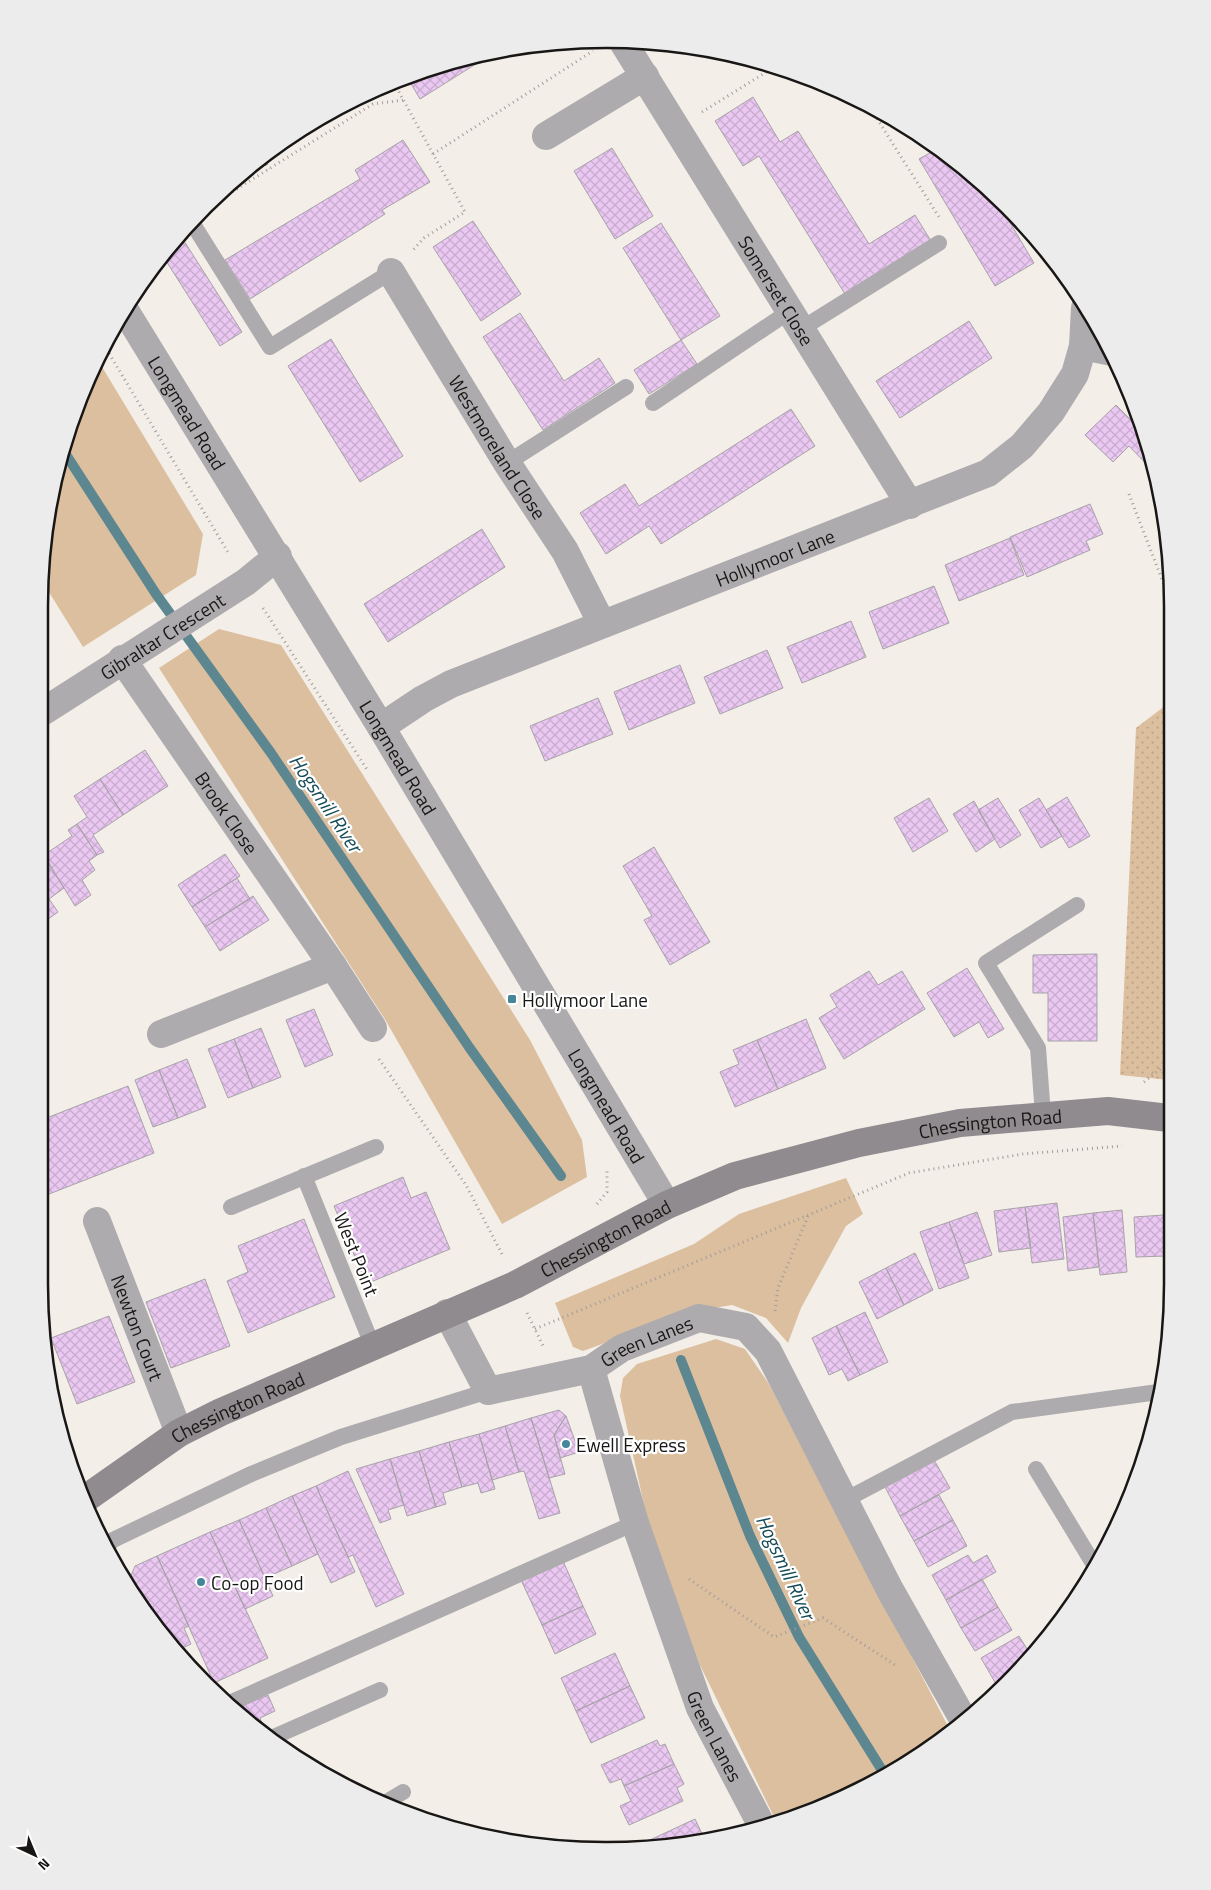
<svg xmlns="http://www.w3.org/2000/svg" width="1211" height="1890" viewBox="0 0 1211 1890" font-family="'Titillium Web',sans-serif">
	<defs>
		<pattern id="park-dots" width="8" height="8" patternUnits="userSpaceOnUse" patternTransform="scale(1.25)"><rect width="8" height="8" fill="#dcbf9e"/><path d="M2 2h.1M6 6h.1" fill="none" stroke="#bca387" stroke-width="1.8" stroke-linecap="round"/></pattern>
		<pattern id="building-cross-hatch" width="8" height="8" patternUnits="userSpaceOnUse" patternTransform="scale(1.25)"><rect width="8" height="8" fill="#eac8f1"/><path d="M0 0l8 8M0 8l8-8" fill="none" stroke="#c8abce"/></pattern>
	</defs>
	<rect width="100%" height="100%" fill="#f3eee8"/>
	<path fill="#dcbf9e" d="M96,357l107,177 -7,41 -113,72 -39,-63v-53l25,-107z
		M219,629l62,16 249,395 52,100 5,37 -85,47 -116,-203 -227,-353z
		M846,1178l17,36 -17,12 -45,82 -13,35 -22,-25 -34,-13 -42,7 -107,39 -10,-4 -18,-44 139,-59 45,-30z
		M716,1339l29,10 24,35 181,346 -30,26 -97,52 -46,15 -78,-160 -52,-145 -27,-122 3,-18 14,-14z"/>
	<path fill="url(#park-dots)" d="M1170,702l-1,378 -49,-5 16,-347z"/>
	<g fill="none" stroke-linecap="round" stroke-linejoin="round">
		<path stroke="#5c8690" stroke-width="10" d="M63,450l93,144 115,159 198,294 92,129
			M681,1360l69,176 49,101 86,138"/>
	</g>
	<path fill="url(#building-cross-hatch)" stroke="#a7a3a8" d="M495,52l-75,47 -13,-22 52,-19z
		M753,97l27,45 18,-11 71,113 46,-29 16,26 -86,53 -86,-138 -16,10 -28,-45z
		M403,140l27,42 -48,28 3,4 -135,85 -25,-39 135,-81 -5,-9z
		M612,148l41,68 -38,23 -41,-68z
		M937,149l42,30 14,15 41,69 -39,23 -76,-127z
		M473,221l48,73 -40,27 -48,-74z
		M661,223l59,93 -39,24 -58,-92z
		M179,233l63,99 -22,14 -57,-90z
		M520,313l44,68 35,-23 16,25 -72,47 -60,-93z
		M969,321l23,37 -92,60 -24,-37z
		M331,339l72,117 -43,26 -72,-116z
		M681,340l16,24 -48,30 -15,-24z
		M1116,405l24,24 1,-2 12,32 2,14 -26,-27 -16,16 -28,-27z
		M791,409l24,37 -154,98 -12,-18 -43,28 -26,-41 45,-29 14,22z
		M1090,504l13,30 -17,7 4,9 -63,27 -17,-40z
		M482,529l23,38 -117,75 -24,-38z
		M1010,538l14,37 -65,26 -14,-36z
		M934,586l15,37 -66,26 -14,-37z
		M851,621l15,36 -64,26 -15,-36z
		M767,650l16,38 -63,26 -16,-37z
		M680,665l15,38 -66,27 -15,-38z
		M598,698l15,36 -68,27 -15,-35z
		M145,750l23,36 -45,29 -23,-36z
		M100,779l23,36 -30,20 11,17 -7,3 -20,-31 10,-7 -13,-21z
		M1067,797l23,39 -21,12 -23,-38z
		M929,798l19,33 -35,21 -19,-34z
		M998,798l23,37 -21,13 -22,-38z
		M1039,798l23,38 -21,12 -22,-38z
		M974,801l21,38 -19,13 -23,-38z
		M77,824l20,31 -8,6 6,9 -13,10 9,15 -16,11 -31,-51 28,-19 -4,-6z
		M654,847l56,95 -40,23 -26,-45 8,-4 -29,-50z
		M225,854l15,22 -48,31 -14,-22z
		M45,859l19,29 -15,11 9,13 -14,10z
		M237,878l13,21 -45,28 -13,-20z
		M253,896l16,24 -49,31 -15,-24z
		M1097,954v87h-49v-48h-15v-38z
		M967,968l37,61 -16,9 -9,-16 -25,15 -27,-44z
		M869,971l9,14 24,-14 23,38 -81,50 -25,-41 18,-11 -7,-12z
		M314,1009l19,46 -28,12 -19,-47z
		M806,1019l20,49 -48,21 -21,-49z
		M261,1028l20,49 -28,11 -19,-49z
		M234,1039l19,49 -25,10 -20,-49z
		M757,1040l21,49 -43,18 -15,-35 19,-8 -6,-14z
		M187,1059l19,48 -28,11 -19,-48z
		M159,1070l19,48 -25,9 -18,-47z
		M128,1086l26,67 -110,43v-77z
		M403,1177l8,21 15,-6 24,57 -84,35 -32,-78z
		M1057,1203l7,56 -32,4 -7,-56z
		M1025,1207l6,41 -32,4 -5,-41z
		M1122,1210l5,62 -27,3 -7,-62z
		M977,1212l15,43 -28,9 -15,-42z
		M1093,1213l6,54 -31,4 -5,-54z
		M1168,1214v42h-2l-2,-41z
		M1164,1215l2,41 -30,1 -2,-40z
		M304,1219l31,78 -87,36 -21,-52 21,-9 -10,-26z
		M949,1222l20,56 -30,11 -19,-57z
		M915,1253l18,37 -29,15 -18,-37z
		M886,1268l18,37 -27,14 -18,-37z
		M205,1279l25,67 -59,22 -25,-66z
		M865,1312l23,50 -28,13 -24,-49z
		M109,1316l26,66 -58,22 -26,-66z
		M836,1326l24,49 -12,6 -6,-12 -13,6 -17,-37z
		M559,1410l7,6 -12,19 11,39 -16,4 -18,-60z
		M566,1416l13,36 -19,6 -6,-23z
		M531,1418l29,95 -21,6 -15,-48 -5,1 -14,-46z
		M505,1426l14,46 -27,8 -13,-46z
		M479,1434l16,55 -14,4 -3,-10 -16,4 -13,-45z
		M449,1442l13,45 -19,6 3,11 -10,3 -17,-56z
		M419,1451l17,56 -29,9 -17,-57z
		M933,1458l17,30 -50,28 -16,-31z
		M390,1459l14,46 -16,5 3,9 -11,4 -24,-54z
		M348,1471l56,123 -28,13 -23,-52 -5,2 -32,-71z
		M316,1486l39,86 -24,11 -39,-87z
		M939,1495l14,25 -39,21 -14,-25z
		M292,1496l26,58 -26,12 -26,-58z
		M266,1508l26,58 -27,12 -26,-58z
		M239,1520l34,76 -28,13 -35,-77z
		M953,1520l14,26 -39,21 -14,-26z
		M210,1532l58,126 -54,25 -57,-127z
		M968,1555l5,8 14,-8 9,17 -50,28 -14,-25z
		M157,1556l32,70 -5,2 7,16 -15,7 -42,-51 -7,-15 8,-19z
		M563,1561l20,45 -41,19 -21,-45z
		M982,1579l16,28 -37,21 -15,-28z
		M583,1606l13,28 -41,20 -13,-29z
		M998,1607l14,23 -37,21 -14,-23z
		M1019,1636l13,21 -18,16 -18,11 -15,-26z
		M615,1653l15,33 -54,25 -15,-33z
		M1014,1673l-16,14 -2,-3z
		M630,1686l15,32 -54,25 -15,-32z
		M268,1695l7,16 -15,7 6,16 -4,1 -29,-25z
		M657,1740l3,6 5,-2 9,20 -50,22 -3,-7 -11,4 -9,-18z
		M674,1764l10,20 -7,4 6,13 -54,24 -9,-19 11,-5 -7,-15z
		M695,1819l9,19 -67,9v-1z"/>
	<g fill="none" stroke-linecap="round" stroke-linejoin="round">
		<path stroke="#a19d99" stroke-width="3" stroke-dasharray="1 4" stroke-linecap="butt" d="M394,83l71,129 -41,26 -11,12
			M869,106l70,111
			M702,112l74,-46
			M433,154l160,-103
			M261,156l8,13
			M211,205l162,-101 31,-4
			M104,345l125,209
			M1129,494l37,96 5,-5
			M263,608l105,163
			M379,1059l87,126 37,71
			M1144,1082l25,-20
			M597,1204l10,-12v-23
			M775,1311l3,-23 30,-72
			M527,1313l17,35
			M535,1329l374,-156 114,-19 99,-8
			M689,1579l85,58 49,-19 72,47"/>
		<path stroke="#aeabae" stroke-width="16" d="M191,221l79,126 121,-75
			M801,329l138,-86
			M653,403l137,-92
			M507,463l119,-76
			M1043,1115l-5,-67 -52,-85 91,-58
			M304,1176l69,171
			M231,1207l145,-60
			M1036,1469l60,99
			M845,1500l167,-88 146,-20
			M108,1545l5,-5 136,-65 92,-38 147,-46
			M227,1704l408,-181
			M269,1739l111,-49
			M383,1804l20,-12"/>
		<g stroke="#aeabae" stroke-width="28">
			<path id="s1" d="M623,42l287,463"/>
			<path d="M546,136l99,-60"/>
			<path id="s2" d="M391,272l116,191 58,88 37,73"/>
			<path d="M1083,346l29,6"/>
			<path id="s3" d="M122,659l211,307 40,62"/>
			<path id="s4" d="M44,711l202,-129 32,-26"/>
			<path id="s5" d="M381,727l42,-28 28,-15 537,-211 34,-27 29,-34 24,-38 8,-28 2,-38"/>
			<path d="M161,1034l172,-68"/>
			<path id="s6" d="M97,1221l82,212"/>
			<path id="s7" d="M447,1313l41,78 103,-22 31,-21 77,-30 47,9 22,24 122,239 73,129"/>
			<path id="s8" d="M591,1369l44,154 65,185 63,120"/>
		</g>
		<path stroke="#aeabae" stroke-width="28" id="s9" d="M126,312l255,415 286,478"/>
		<path stroke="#8f8b8f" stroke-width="28" id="s10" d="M85,1499l94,-66 42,-21 294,-127 152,-80 68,-29 124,-33 101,-20 148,-12 61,7"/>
	</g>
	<g fill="#46869a" stroke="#fff" stroke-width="2">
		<rect x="507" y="994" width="10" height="10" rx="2.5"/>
		<circle cx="566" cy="1444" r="5"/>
		<circle cx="201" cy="1582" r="5"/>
	</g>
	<g text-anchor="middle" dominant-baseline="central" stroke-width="4.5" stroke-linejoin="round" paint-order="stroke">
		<g font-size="19" fill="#191715" stroke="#fff">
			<text stroke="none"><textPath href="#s1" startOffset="292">Somerset Close</textPath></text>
			<text stroke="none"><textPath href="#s9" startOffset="118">Longmead Road</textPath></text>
			<text stroke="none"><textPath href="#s2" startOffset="205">Westmoreland Close</textPath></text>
			<text stroke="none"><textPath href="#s5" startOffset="430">Hollymoor Lane</textPath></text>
			<text stroke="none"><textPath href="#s4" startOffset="140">Gibraltar Crescent</textPath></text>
			<text stroke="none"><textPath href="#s9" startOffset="522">Longmead Road</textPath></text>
			<text stroke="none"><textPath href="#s3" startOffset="186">Brook Close</textPath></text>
			<text stroke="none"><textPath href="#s9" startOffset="928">Longmead Road</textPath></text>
			<text stroke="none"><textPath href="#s10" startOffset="989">Chessington Road</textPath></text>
			<text stroke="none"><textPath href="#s10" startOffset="584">Chessington Road</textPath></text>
			<text transform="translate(357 1254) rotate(68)">West Point</text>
			<text stroke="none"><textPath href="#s6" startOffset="114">Newton Court</textPath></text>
			<text stroke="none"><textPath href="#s7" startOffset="256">Green Lanes</textPath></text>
			<text stroke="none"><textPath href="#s10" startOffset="179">Chessington Road</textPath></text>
			<text stroke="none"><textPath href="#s8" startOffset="388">Green Lanes</textPath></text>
		</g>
		<g font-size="19" fill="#191715" stroke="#fff" text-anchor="start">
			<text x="522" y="999">Hollymoor Lane</text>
			<text x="576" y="1444">Ewell Express</text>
			<text x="211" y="1582">Co-op Food</text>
		</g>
		<g font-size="20" font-style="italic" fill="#144b56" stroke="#fff">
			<text transform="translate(326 803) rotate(56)">Hogsmill River</text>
			<text transform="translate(786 1567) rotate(65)">Hogsmill River</text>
		</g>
	</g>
	<path d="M0 0H1211V1890H0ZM606 48H606A558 558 0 0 1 1164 606V1284A558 558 0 0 1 606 1842H606A558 558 0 0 1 48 1284V606A558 558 0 0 1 606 48Z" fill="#edecec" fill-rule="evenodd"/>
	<path fill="none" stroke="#191715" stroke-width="2.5" d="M606 48H606A558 558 0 0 1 1164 606V1284A558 558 0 0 1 606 1842H606A558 558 0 0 1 48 1284V606A558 558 0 0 1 606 48Z"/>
	<g transform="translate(35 1855) rotate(136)" stroke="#ffffff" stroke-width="4" paint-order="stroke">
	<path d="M0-4L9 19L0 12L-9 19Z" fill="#191715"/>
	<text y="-8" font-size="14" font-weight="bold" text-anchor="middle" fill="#191715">N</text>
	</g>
</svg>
